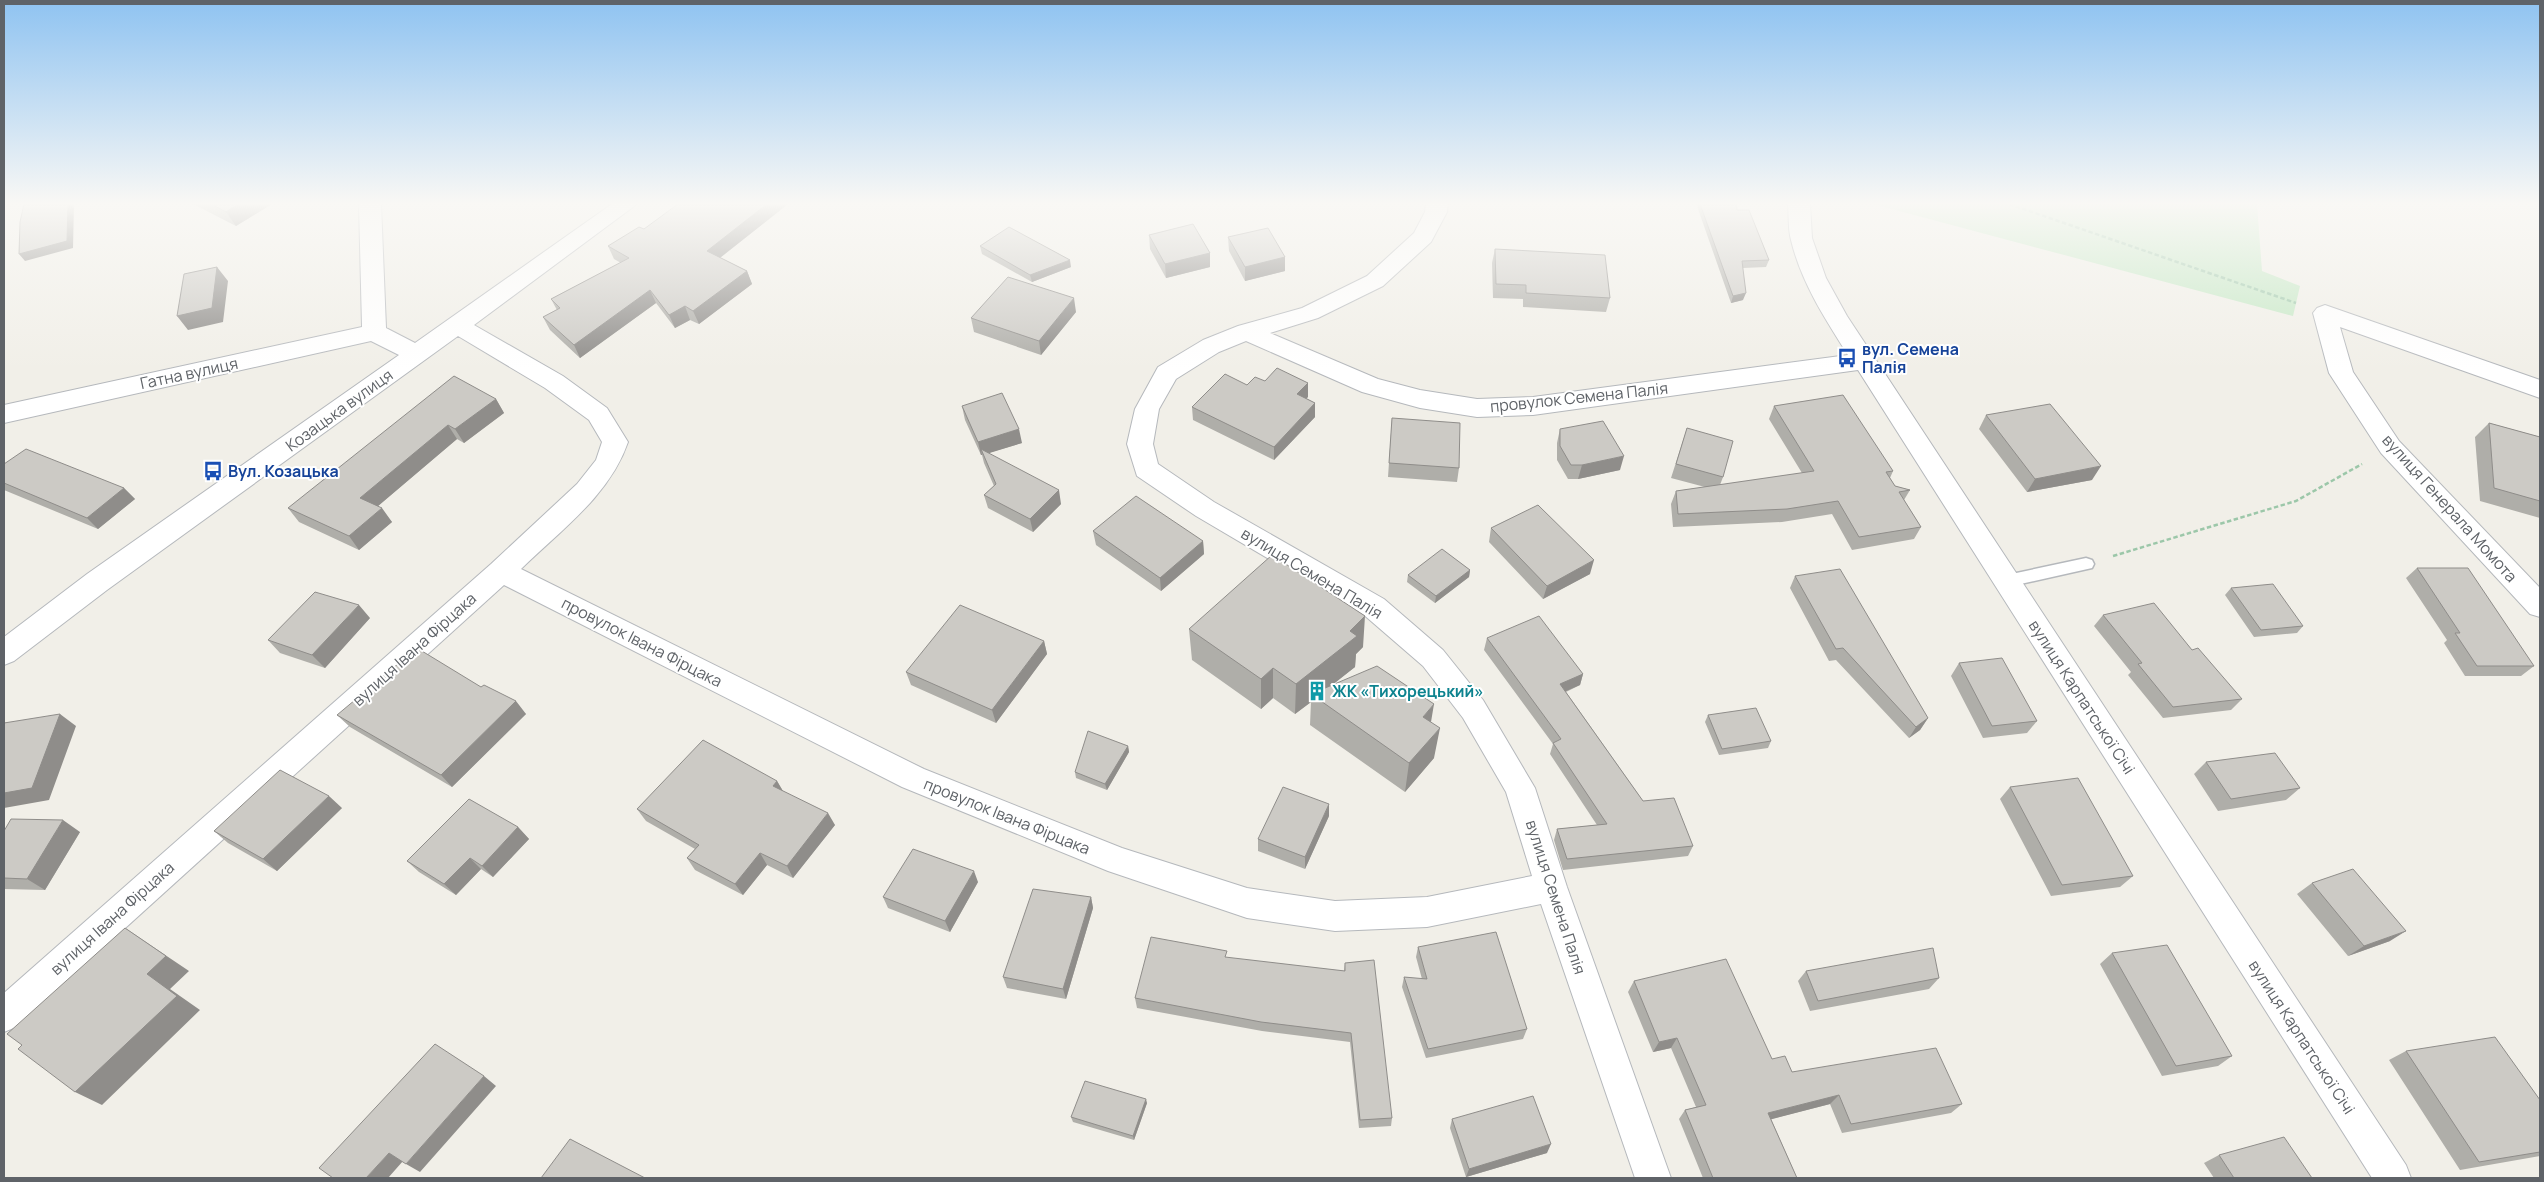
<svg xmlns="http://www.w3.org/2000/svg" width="2544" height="1182" viewBox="0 0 2544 1182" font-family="Manrope,sans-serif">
	<rect width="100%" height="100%" fill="#f1efe8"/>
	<path fill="#c5e8c5" d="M1873,204h384l5,67 38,15 -7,30z"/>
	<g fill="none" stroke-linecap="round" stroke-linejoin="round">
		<defs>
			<path id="lane" d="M2086,558l6,2 2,4 -2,4 -85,19 -6,-2 -2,-4 2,-4 6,-2z"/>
			<path id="street" d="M359,204h22l5,124 29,15 197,-139h25l-163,121 89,51 44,32 21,34c-18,53 -68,89 -107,127l403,200 198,79 125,40 88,13 92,-4 105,-21 -26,-84 -43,-74 -40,-52 -59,-51 -168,-99 -59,-40 -10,-32 8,-35 23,-42 45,-27 35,-14 64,-18 65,-32 47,-43 11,-21 1,-8h22l-1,8 -16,30 -48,44 -65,32 -48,15 108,46 42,11 57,9 56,-2 315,-42c-23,-36 -47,-73 -57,-115 -3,-11 -2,-24 -3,-36h22l2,34 14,40 21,38 559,849 5,13h-39l-514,-808 -325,45 -56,2 -57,-9 -58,-16 -116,-51 -27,11 -43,27 -17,30 -6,35 5,20 56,38 170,97 59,51 40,50 52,88 32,99 104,291h-36l-94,-274 -114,23 -92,4 -88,-13 -139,-47 -206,-84 -398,-202 -488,442 -12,5v-39l487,-429 86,-80 19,-24 6,-18 -13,-22 -44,-32 -87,-52 -351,254 -93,71 -10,4v-28l83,-63 312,-219 -28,-14 -367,82v-18l358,-78z
				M2325,305l215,75v18l-200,-71 13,45 46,69 141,147v29l-10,-3 -149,-161 -52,-80 -16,-60 4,-5z"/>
		</defs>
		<use href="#lane" stroke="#b5b8bc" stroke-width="3"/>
		<use href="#street" stroke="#b5b8bc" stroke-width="2"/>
		<path stroke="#9cc7a9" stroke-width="2.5" stroke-dasharray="4.5 2.5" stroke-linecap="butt" d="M2009,204l287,99
			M2113,556l183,-55 66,-37"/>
		<use href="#lane" fill="#fff" fill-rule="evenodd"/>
		<use href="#street" fill="#fff" fill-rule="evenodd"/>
	</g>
	<path fill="#afaea9" d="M193,204h79l-36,22z
		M788,204l-68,54 27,13 5,13 -53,40 -9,-4 -15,8 -19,-25 -76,55 -30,-28 -7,-13 14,-7 -6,-11 70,-36 -7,-4 -6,-13 36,-17z
		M1697,204h39l1,6 32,50 -3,7 -23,1v32l-12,3 -33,-94z
		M1149,235l61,18v14l-44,11 -16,-29z
		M1228,237l57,20v14l-40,10 -16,-30z
		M980,246l91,21 -39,15 -50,-28z
		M1495,249l115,49 -4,14 -83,-5v-8l-30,-1 -1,-35z
		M1076,312l-35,43 -67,-23 -3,-14z
		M1265,381l43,2v14l-2,1 9,5v14l-41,43 -81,-40 -1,-13 55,-22z
		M496,399l8,14 -40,30 -7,-4 -79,67 14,16 -33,28 -60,-28 -11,-14z
		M962,406l60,37 -34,10 73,51 -28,28 -45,-24 -4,-13 10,-9 -10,-23 -2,-8h-1l-16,-35z
		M1774,406l119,65 -3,7 5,8 15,4 -6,10 17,27 -7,12 -62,11 -20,-36 -50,8 -109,5 -2,-23 5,-13 29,-4 -34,-9 16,-50 36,49 -3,8 82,-12 -33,-54z
		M1986,415l106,65 -65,12 -48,-63z
		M1392,418l67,50 -2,14 -69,-5z
		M2489,423l51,14v81l-60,-17 -5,-64z
		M1560,429l60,41 -42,9h-10l-11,-19v-17z
		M4,464l120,24 11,11 -37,30 -94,-39z
		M1491,528l99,46 -47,25 -54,-57z
		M1093,531l110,10 1,13 -43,37 -65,-46z
		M2417,568l117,98 -13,10h-56l-21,-33 3,-3 -41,-62z
		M1470,570l-1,7 -34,26 -28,-21 1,-7z
		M1795,576l133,142 -8,12 -11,8 -73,-78 -7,1 -39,-73z
		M2231,588l72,38 -6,7 -43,4 -29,-42z
		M2103,615l139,84 -11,11 -68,8 -35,-43 3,-3 -37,-46z
		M370,618l-45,50 -45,-15 -12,-13z
		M1189,629l174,18 -7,7 -1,13 -25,19 101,37 3,35 -29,34 -95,-67 1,-23 -16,12 -22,-16 -12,11 -69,-49z
		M1487,638l96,36 -3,11 -14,7 77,109 50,45 -5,10 -125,14 -9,-30 3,-11 40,-4 -47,-71 3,-10 -69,-94z
		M1044,641l3,13 -51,69 -85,-38 -5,-13z
		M1959,663l78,58 -10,12 -44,5 -32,-62z
		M481,687l45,27 -74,73 -102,-60 -13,-12z
		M1708,715l63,26 -3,7 -49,7 -14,-33z
		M1128,746l1,6 -22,38 -31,-12 -1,-6z
		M2206,762l94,26 -14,12 -68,11 -24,-37z
		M777,781l6,10 52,34 -42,53 -26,-13 -24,30 -48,-25 -8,-12 8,-9 -49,-28 -9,-12z
		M2010,787l123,89 -13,11 -69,9 -51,-97z
		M342,808l-65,63 -49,-28 -14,-12z
		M1329,816l-24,53 -47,-18v-12z
		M518,827l11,12 -36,38 -12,-8 -25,26 -37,-23 -12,-11z
		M4,831l76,1 -35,58 -41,-1z
		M978,882l-28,50 -62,-24 -5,-11z
		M2312,883l78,58 -42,15 -51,-62z
		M1091,897l2,11 -27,91 -59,-11 -4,-11z
		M1418,947l109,82 -4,10 -97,19 -24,-71 2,-10 18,2 -6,-22z
		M2112,953l120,103 -14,10 -56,10 -62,-112z
		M1227,958l117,13 1,-8 47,155 -1,8 -32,2 -9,-86 -88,-11 -125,-23 -2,-10z
		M1806,971l133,7 -10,11 -119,22 -12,-30z
		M1634,981l138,78 20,13 170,32 -11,9 -109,20 -12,-29 -59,15 26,59h-94l-24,-59 6,-9 11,-3 -25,-59 -18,4 -25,-60z
		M2406,1051l134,49v56l-80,14 -71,-110z
		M1147,1103l-13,37 -61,-18 -2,-5z
		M1452,1119l95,34 -81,24 -16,-49z
		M2219,1155l93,23h-98l-10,-15z"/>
	<path fill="#8f8d8a" d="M68,204h6l-1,44 -48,13 -6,-7z
		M238,204h34l-36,22 -10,-14z
		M767,204h21l-76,60 -5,-13z
		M1210,253v14l-44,11 -1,-14z
		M1285,257v14l-40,10v-14z
		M1070,260l1,7 -39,15 -2,-7z
		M217,267l11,14 -5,41 -35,8 -11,-14z
		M747,271l5,13 -53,40 -6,-13z
		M650,290l6,13 -76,55 -6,-13z
		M1746,293l-3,7 -12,3 2,-7z
		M1074,298l2,14 -35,43 -2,-14z
		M685,306l5,14 -15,8 -6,-13z
		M1308,383v14l-11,11v-14z
		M496,399l8,14 -40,30 -9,-14z
		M1315,403v14l-41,43v-13z
		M448,425l9,14 -86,73 -11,-14z
		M1019,429l3,14 -39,12 -2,-6 1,6h-1l-3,-13z
		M1624,456l-4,14 -42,9 4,-14z
		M2101,466l-9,14 -65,12 8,-13z
		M124,488l11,11 -37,30 -11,-11z
		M1059,490l2,14 -28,28 -3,-13z
		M382,508l10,14 -33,28 -10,-14z
		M1203,541l1,13 -43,37 -1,-13z
		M1594,560l-4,14 -47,25 4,-13z
		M1470,570l-1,7 -34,26 1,-7z
		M359,605l11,13 -45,50 -13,-13z
		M1365,616l-2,31 -7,7 -1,13 -39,31 -5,-4v8l-16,12 1,-30z
		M1044,641l3,13 -51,69 -4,-13z
		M1273,668v30l-12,11v-30z
		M1583,674l-3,11 -23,10 3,-11z
		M516,701l10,13 -74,73 -11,-12z
		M1434,704l-5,30 -6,-17z
		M60,714l16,12 -27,74 -45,8v-15z
		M1928,718l-8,12 -11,8 7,-11z
		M1440,728l-6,30 -29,34 4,-29z
		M1128,746l1,6 -22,38 -2,-6z
		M777,781l7,12 -11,-7z
		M329,796l13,12 -65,63 -14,-12z
		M1329,804v12l-24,53v-12z
		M828,813l7,12 -42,53 -6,-12z
		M63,820l17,12 -35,58 -18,-11z
		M518,827l11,12 -36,38 -11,-11z
		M760,853l7,12 -24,30 -8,-11z
		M470,858l11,11 -25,26 -12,-11z
		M974,871l4,11 -28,50 -5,-11z
		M1091,897l2,11 -27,91 -3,-10z
		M125,928l64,43 -19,18 30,21 -98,95 -27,-13 72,-118z
		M2406,931l-16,10 -42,15 16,-10z
		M1677,1038l-6,10 -18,4 6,-10z
		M484,1076l12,10 -76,86 -14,-8z
		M1839,1095l-9,9 -69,18 7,-9z
		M1146,1099l1,4 -13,37 -1,-4z
		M1551,1144l-4,9 -81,24 3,-8z
		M389,1153l14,8 -15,17h-22z"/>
	<path fill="#cccac5" stroke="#8f8d8a" d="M24,204h44l-1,37 -48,13 1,-32z
		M211,204h27l-12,8z
		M678,204h89l-60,47 40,20 -54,40 -8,-5 -16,9 -19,-25 -76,55 -31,-28 17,-9 -9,-9 78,-41 -21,-12 31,-19 5,2z
		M1700,204h36l1,6h12l20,50 -27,1 4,32 -13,3z
		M1193,224l17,29 -45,11 -16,-29z
		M1009,227l61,33 -40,15 -50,-29z
		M1268,228l17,29 -40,10 -17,-30z
		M1495,249l110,6 5,43 -84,-5v-8l-30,-1z
		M217,267l-5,41 -35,8 7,-42z
		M1008,277l66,21 -35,43 -68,-23z
		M1277,368l31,15 -11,11 18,9 -41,44 -82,-40 33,-33 22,11 8,-8 10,4z
		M454,376l42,23 -41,30 -7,-4 -88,73 22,10 -33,28 -61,-28z
		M1002,393l17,36 -41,13 -16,-36z
		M1843,395l50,76 -7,1 9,14 15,4 -11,2 22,35 -62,10 -21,-36 -51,8 -109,5 -2,-23 138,-20 -40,-65z
		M2050,404l51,62 -66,13 -49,-64z
		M1392,418l68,5 -1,45 -70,-5z
		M1603,421l21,35 -42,9h-11l-11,-19v-17z
		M2489,423l51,14v64l-46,-13z
		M1687,428l46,13 -10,36 -47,-13z
		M26,449l98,39 -37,30 -83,-35v-19z
		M981,449l78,41 -29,29 -46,-24 12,-11z
		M1136,496l67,45 -43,37 -67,-47z
		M1538,505l56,55 -47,26 -56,-58z
		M1442,549l28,21 -34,26 -28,-21z
		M1272,555l93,61 -15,15 7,5 -61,48 -23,-16 -12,11 -72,-50z
		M2417,568h51l66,98h-57l-22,-33h5z
		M1840,569l88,149 -12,9 -73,-79 -7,1 -41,-73z
		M2273,584l30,42 -42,4 -30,-42z
		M315,592l44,13 -47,50 -44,-15z
		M2154,603l38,47 6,-2 44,51 -69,8 -35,-43 4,-1 -39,-48z
		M960,605l84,36 -52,69 -86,-38z
		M1539,616l44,58 -23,10 83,117 31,-3 19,48 -126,13 -10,-30 50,-5 -54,-81 8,-4 -74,-101z
		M417,648l64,39 3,-2 32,16 -75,74 -104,-60z
		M2002,658l35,63 -45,5 -33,-63z
		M1377,666l57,38 -11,13 17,11 -31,35 -98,-69z
		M1756,708l15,33 -49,8 -14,-34z
		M60,714l-28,74 -28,5v-70z
		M1088,731l40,15 -23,38 -30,-12z
		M703,740l74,41 -4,5 55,27 -41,53 -27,-13 -25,31 -48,-26 12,-13 -62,-36z
		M2275,753l25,35 -69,11 -25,-37z
		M280,770l49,26 -66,63 -49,-28z
		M2078,778l55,98 -71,9 -52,-98z
		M1283,787l46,17 -24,53 -47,-18z
		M469,799l49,28 -36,39 -12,-8 -26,26 -37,-23z
		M11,819l52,1 -36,59 -23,-1v-47z
		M913,849l61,22 -29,50 -62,-24z
		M2353,869l53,62 -42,15 -52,-63z
		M1033,889l58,8 -28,92 -60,-12z
		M125,928l41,28 -19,18 30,22 -102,96 -57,-43 4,-4 -15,-11z
		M1496,932l31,97 -99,20 -24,-72 23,2 -9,-32z
		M1151,937l76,14 -2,6 120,14v-8l29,-3 18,158 -32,2 -9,-87 -90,-11 -126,-24z
		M2167,945l65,111 -56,10 -64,-113z
		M1933,948l6,30 -121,23 -12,-30z
		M1726,959l46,100 13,-3 7,16 144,-24 26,56 -111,20 -12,-29 -71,18 29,65h-84l-28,-68 21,-5 -29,-67 -18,4 -25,-61z
		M2495,1037l45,63v52l-61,10 -73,-111z
		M435,1044l49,32 -78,88 -17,-11 -23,25h-33l-14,-10z
		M1085,1081l61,18 -13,37 -62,-19z
		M1533,1096l18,48 -82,25 -17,-50z
		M2284,1137l28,41h-78l-15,-23z
		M570,1139l75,39h-104z"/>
	<linearGradient id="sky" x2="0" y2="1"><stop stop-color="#8fc3f1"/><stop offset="0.55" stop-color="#f9f8f5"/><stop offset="1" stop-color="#f9f8f5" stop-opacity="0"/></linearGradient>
	<rect width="2544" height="370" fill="url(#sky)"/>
	<defs>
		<symbol id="bus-bare" viewBox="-9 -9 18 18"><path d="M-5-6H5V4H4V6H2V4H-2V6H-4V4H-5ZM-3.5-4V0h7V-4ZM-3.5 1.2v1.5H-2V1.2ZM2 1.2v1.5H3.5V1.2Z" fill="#1a4fb4" stroke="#fff" stroke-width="2.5" paint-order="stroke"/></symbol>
		<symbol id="building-bare" viewBox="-9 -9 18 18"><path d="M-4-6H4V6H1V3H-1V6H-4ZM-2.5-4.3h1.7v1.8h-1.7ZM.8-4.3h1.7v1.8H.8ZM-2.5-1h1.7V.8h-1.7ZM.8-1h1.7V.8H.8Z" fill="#0f9aa8" stroke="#fff" stroke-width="2.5" paint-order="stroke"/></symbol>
	</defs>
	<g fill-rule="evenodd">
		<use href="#bus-bare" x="1833" y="344" width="28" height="28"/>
		<use href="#bus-bare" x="199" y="457" width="28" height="28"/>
		<use href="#building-bare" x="1303" y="677" width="28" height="28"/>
	</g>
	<g text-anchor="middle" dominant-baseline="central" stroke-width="4" stroke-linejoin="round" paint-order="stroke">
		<g font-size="16" font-weight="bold" fill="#164399" stroke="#fff" text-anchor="start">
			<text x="1862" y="349">вул. Семена<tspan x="1862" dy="18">Палія</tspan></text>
			<text x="228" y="471">Вул. Козацька</text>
		</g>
		<g font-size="16" fill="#5f6368" stroke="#fff">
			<text transform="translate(189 373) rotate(-12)">Гатна вулиця</text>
			<text transform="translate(1579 397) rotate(-6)">провулок Семена Палія</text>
			<text transform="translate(339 410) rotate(-36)">Козацька вулиця</text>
			<text transform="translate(2450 508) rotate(48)">вулиця Генерала Момота</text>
			<text transform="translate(1312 573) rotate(31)">вулиця Семена Палія</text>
			<text transform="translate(642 642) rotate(27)">провулок Івана Фірцака</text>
			<text transform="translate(414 649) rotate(-42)">вулиця Івана Фірцака</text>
			<text transform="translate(2082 697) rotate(57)">вулиця Карпатської Січі</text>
			<text transform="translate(1007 816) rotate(22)">провулок Івана Фірцака</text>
			<text transform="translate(1556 897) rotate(72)">вулиця Семена Палія</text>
			<text transform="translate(112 918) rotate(-42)">вулиця Івана Фірцака</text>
			<text transform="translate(2302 1037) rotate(57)">вулиця Карпатської Січі</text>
		</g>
		<g font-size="16" font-weight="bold" fill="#0d838f" stroke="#fff" text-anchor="start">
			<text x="1332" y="691">ЖК «Тихорецький»</text>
		</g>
	</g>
	<rect width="2544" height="1182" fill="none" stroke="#5f6368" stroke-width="10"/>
</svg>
